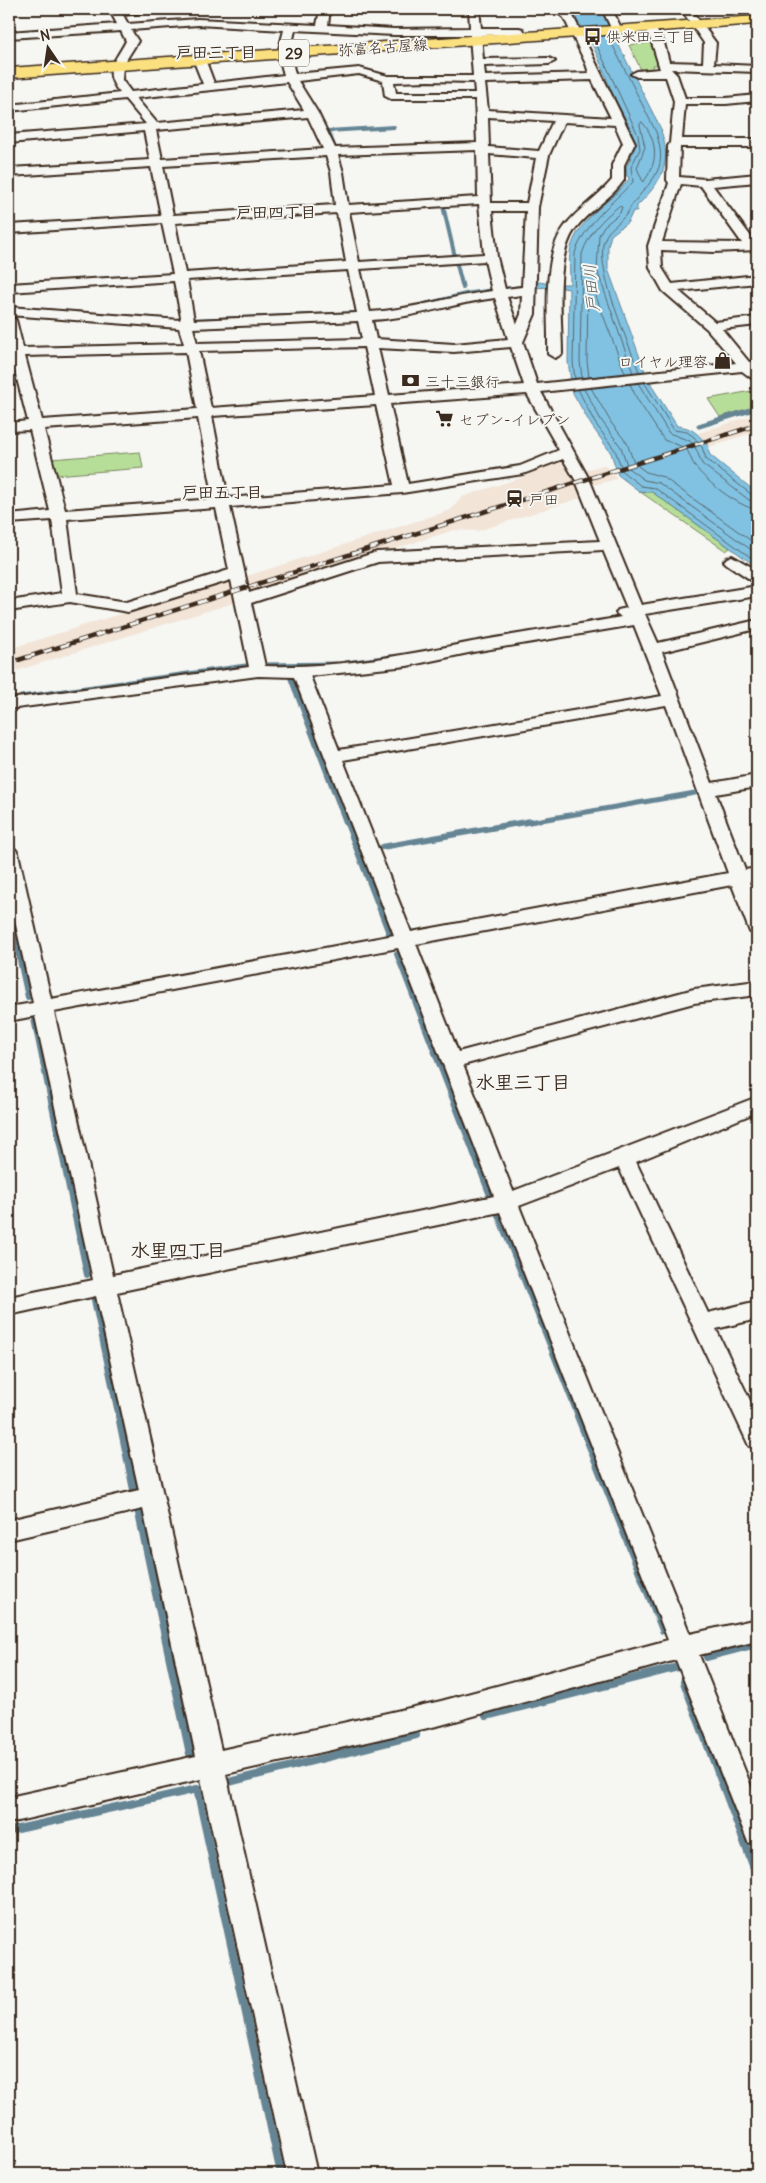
<svg xmlns="http://www.w3.org/2000/svg" width="766" height="2183" viewBox="0 0 766 2183" font-family="Delius,'Klee One',sans-serif">
	<rect width="100%" height="100%" fill="#f6f6f2"/>
	<filter id="ink" filterUnits="userSpaceOnUse"><feTurbulence type="fractalNoise" baseFrequency=".02" numOctaves="2"/><feDisplacementMap in="SourceGraphic" scale="10" xChannelSelector="R" yChannelSelector="G"/><feConvolveMatrix kernelMatrix="1 2 1 2 8 2 1 2 1" color-interpolation-filters="sRGB"/></filter>
	<g filter="url(#ink)">
		<path fill="#f2e4d7" d="M757,414v17l-48,16 -11,-14z
			M559,459l8,8 16,30 -105,34 -24,-1 -205,65 -5,-18 207,-67 11,-13 64,-21 -3,-3z
			M604,465l12,12v2l-22,6 -8,-15z
			M231,579l5,23 -227,71v-24z"/>
		<path fill="#b7de99" stroke="#79845c" d="M655,42l5,23h-7l-1,7 -11,-2 -12,-25z
			M757,390v16l-37,11 -12,-18z
			M140,452l3,16 -88,7 -4,-16z
			M639,491l13,1 78,56 -4,3z"/>
		<path fill="#81c2e2" stroke="#658594" d="M565,9h36l22,45 3,2h-2l38,75h-1c12,34 -1,52 -24,75v5h-4l-5,11 -17,13 -3,11v23l36,100 9,19 24,38c16,1 22,9 32,21l-1,3 2,5 47,38v74l-105,-75 -13,-1 -21,-16 -7,-22 -20,-28 -18,-32 -5,-31 1,-73 -6,-1 -1,-4h8c0,-10 -1,-22 0,-32 6,-33 41,-49 59,-73l-1,-3h-5v-2h4l-1,-7 6,-11h-3l4,-3c6,-17 -12,-40 -19,-55l-3,-3h2c-12,-30 -23,-66 -48,-86z
			M533,281l18,3v3l-18,1 -131,25 -222,9 -171,-13v-3l172,13 214,-9 72,-18 66,-8z"/>
		<g fill="none" stroke-linecap="round" stroke-linejoin="round">
			<path stroke="#57676c" stroke-width="1" d="M608,36l48,96c12,37 -1,44 -22,70 -4,5 -6,12 -11,16 -9,10 -17,12 -20,27 -5,29 25,97 36,127
				M642,122c16,18 17,42 1,60l-6,-14 8,-21 -5,-22z
				M589,377l-2,-16 1,-73 3,-5 34,90
				M582,378l-2,-17 2,-107c7,-21 20,-35 37,-48l3,1 -2,6 -16,13 -5,9 -2,35 36,103
				M575,379l-2,-17 2,-109c10,-29 37,-50 58,-71l-2,-15 9,-18 -2,-14 -45,-98
				M644,382l30,48 13,2 7,5 8,10 4,12 46,36 5,1
				M638,383l31,50 21,8 6,8 6,15 47,36 8,3
				M630,384l7,15 27,41 22,8c4,6 5,13 9,18 11,16 43,40 62,44
				M591,388l21,36 15,19 7,20 12,9 17,5 94,68
				M578,389l17,34 20,27 8,22 18,14 14,2 102,74
				M584,389l17,31 20,27 7,21 16,12 15,3 98,71"/>
			<path stroke="#658594" stroke-width="4" d="M336,150l-8,-19 66,-4
				M443,206l12,51
				M456,261l7,27"/>
			<path stroke="#658594" stroke-width="5" d="M699,426l58,-18
				M346,663l45,-6
				M263,665l73,-1
				M291,679l55,144
				M21,697l232,-32
				M9,699l2,-1
				M524,823l171,-30"/>
			<path stroke="#658594" stroke-width="6" d="M346,821l43,112
				M382,847l149,-26
				M9,909l19,88
				M397,954l92,239
				M34,1019l53,256
				M498,1215l81,203
				M94,1300l25,118"/>
			<path stroke="#658594" stroke-width="8" d="M119,1416l15,74
				M578,1416l85,214
				M138,1509l52,245
				M707,1657l50,-13
				M684,1682l73,194
				M486,1716l192,-49
				M229,1782l187,-47
				M9,1831l188,-42 84,385"/>
			<defs>
				<path id="minor" d="M109,9h41l-5,3 -22,3 5,9 70,-5 119,6 3,-16h10l-2,16 66,4 76,-1 -1,-19h10l2,19h38l4,1 4,8 -6,3 -4,-1 -2,-5 -34,1 2,24 66,-1 6,3 -6,3 -65,2 1,10 104,-3 -3,-9 -22,-46 -10,-9h11l7,5 63,129 -11,22v15c-13,19 -35,30 -49,49 -21,30 -13,90 -13,125l-7,4 -7,-4c1,-37 -7,-97 17,-128 14,-18 33,-29 47,-46v-15l11,-22 -8,-18 -51,-3 -15,33 -11,52 -3,107 -12,28 14,42 199,-21 -29,-34 -44,-38 -13,-23 -2,-22 21,-63 -2,-3 1,-34 2,-3 4,-42 -8,-24h-29l-6,-3 6,-3 23,-2 -8,-26 -7,-15 5,-3 4,1 10,17 5,19 34,1 1,-20 -23,-34h13l-2,2 24,32 -2,21 43,2v6l-86,-3 6,6 8,23h41l31,-3v6l-31,3h-41l-3,35h75v8h-77l-1,30 26,2 52,-5v8l-44,4 42,56h2v8l-43,2 -53,-2 1,18 10,16 85,-9v8l-78,8 36,31 42,-5v8l-35,4 27,33 8,-1v17l-7,-1 -8,-6 -201,21 49,89 51,124 116,-19v10l-112,18 13,29 99,-23v11l-5,-1 -90,22 50,131 45,-8v12l-41,7 29,76 12,-2v12l-8,2 8,21v30l-7,-1 -2,-5 -16,-42 -316,59 42,108 236,-63 63,-8v14l-63,8 -231,62 50,126 244,-94v15l-121,50 72,151 49,-12v18l-41,10 41,86v34l-8,-3 -130,-278 -100,38 171,428 67,-15v22l-58,14 58,146v45l-9,-4 -72,-182 -235,65 -215,49 91,400h-30l-86,-395 -192,44v-26l187,-41 -53,-247 -134,31v-20l130,-30 -43,-194 -87,19v-18l84,-17 -58,-264 -26,5v-14l24,-4 -24,-110v-46l6,2 3,4 33,146 343,-64 -100,-258 -36,-1 -249,33v-10l240,-32 -18,-87 -103,32 -58,-10 -61,9v-10l53,-8 -10,-73 -43,3v-8l41,-4 -20,-81 -21,1v-8l19,-2 -17,-65h-2v-40l7,4 7,28 161,-4 -5,-16 -170,-13v-8l171,13 1,-3 -7,-36 -165,11v-8l164,-10 -11,-51 -153,10v-8l152,-9 -10,-49 -142,9v-8l141,-8 -6,-29 -135,12v-8l137,-11 -21,-25 -116,12v-6l111,-12c-19,-23 -5,-30 6,-52l-5,-10 -112,7v-6l108,-8zM198,25l86,5 -6,23 6,22 -70,8 -9,-24 -6,-3 -6,3 10,25 -72,8 -9,-12 1,-15 15,-24 -7,-11zM295,30l99,5h76l3,41h-85l-29,-8 -64,6 -5,-21zM359,74l24,7 2,15 6,3h84l2,44 -142,5 -17,-35 -20,-32zM592,80l19,38 -123,-8 -3,-27zM428,81l46,1 1,11h-79l-2,-11zM287,82l17,28 -147,13 -21,-25zM308,117l15,32 -161,10 -6,-29zM488,117l65,4 -14,30 -50,-4zM477,150l1,47 -130,8 -5,-33 -5,-17zM489,154l47,4 -9,45h-36zM326,156l5,16 4,33 -162,10 -10,-49zM681,184l20,2 41,57 -80,-1zM479,204l5,50 -125,8 -10,-50zM492,211h34l-4,76 -17,2 -8,-32zM337,213l9,49 -161,11 -10,-50zM485,261l7,30c-41,5 -80,19 -122,21l-10,-43zM348,270l9,43 -163,7 -7,-40zM522,295l-1,19 -4,10 -10,-27zM495,298l13,41 -54,5 -78,-5 -4,-19c42,-2 81,-17 123,-22zM358,321l4,18 -165,4 -4,-15zM364,347l11,49 -164,12 -12,-57zM511,347l13,38 -135,10 -11,-47 76,4zM186,352l11,57 -155,11 -17,-64zM527,394l32,56 -39,16 -112,18 -18,-80zM376,405l18,80 -166,13 -16,-82zM198,418l16,81 -149,11 -21,-81zM563,459l13,22 24,60 -223,11 -128,41 -19,-86 172,-14 121,-19zM216,508l13,62 -102,32 -50,-8 -10,-75zM603,550l24,58 -9,2 -2,3 5,4c-49,9 -100,16 -149,25 -71,14 -134,26 -207,24l-14,-63 127,-41zM634,625l28,71 -323,54 -29,-74 97,-10 66,-14zM666,705l62,168 -317,59 -68,-172zM398,948l96,248 -381,79 -59,-263zM500,1212l168,428 -227,61 -220,49 -104,-458z
					M602,9h10l10,21 -1,2h-8z
					M732,556l25,14v12l-6,-2 -24,-16 -3,-3 3,-3z"/>
				<path id="primary" d="M757,16v8l-748,54v-10z"/>
			</defs>
			<use href="#minor" stroke="#3b2a1e" stroke-width="4"/>
			<use href="#primary" stroke="#3b2a1e" stroke-width="3"/>
			<use href="#minor" fill="#f6f6f2" fill-rule="evenodd"/>
			<use href="#primary" fill="#fbe080" fill-rule="evenodd"/>
			<defs>
				<path id="rail" d="M9,663l748,-238"/>
			</defs>
			<use href="#rail" stroke="#3b2a1e" stroke-width="4.5"/>
			<use href="#rail" stroke="#f6f6f2" stroke-width="3" stroke-dasharray="9" stroke-linecap="butt"/>
		</g>
	</g>
	<defs>
		<symbol id="bus-bare" viewBox="-9 -9 18 18"><path d="M-5-6H5V4H4V6H2V4H-2V6H-4V4H-5ZM-3.5-4V0h7V-4ZM-3.5 1.2v1.5H-2V1.2ZM2 1.2v1.5H3.5V1.2Z" fill="#3b2a1e" stroke="#f6f6f2" stroke-width="2.5" paint-order="stroke"/></symbol>
		<symbol id="shop-bare" viewBox="-9 -9 18 18"><path d="M-5-2.5h2.3a2.7 3.5 0 0 1 5.4 0H5L5.5 6h-11ZM-1.5-2.5h3a1.5 2.3 0 0 0-3 0Z" fill="#3b2a1e" stroke="#f6f6f2" stroke-width="2.5" paint-order="stroke"/></symbol>
		<symbol id="bank-bare" viewBox="-9 -9 18 18"><path d="M-6-4H6V4H-6ZM0-2.3a2.3 2.3 0 1 0 0 4.6a2.3 2.3 0 1 0 0-4.6Z" fill="#3b2a1e" stroke="#f6f6f2" stroke-width="2.5" paint-order="stroke"/></symbol>
		<symbol id="supermarket-bare" viewBox="-9 -9 18 18"><path d="M-6-5.5h2.5l.6 2H6L4.5 2H-2.5L-4.4-4H-6ZM-1.5 3.2a1.3 1.3 0 1 0 .1 0ZM3 3.2a1.3 1.3 0 1 0 .1 0Z" fill="#3b2a1e" stroke="#f6f6f2" stroke-width="2.5" paint-order="stroke"/></symbol>
		<symbol id="station-bare" viewBox="-9 -9 18 18"><path d="M-3-6H3Q5-6 5-4V2Q5 4 3 4L4.5 6H3L1.5 4h-3L-3 6H-4.5L-3 4Q-5 4-5 2V-4Q-5-6-3-6ZM-3.5-4v3h7v-3ZM-3.5 1v1.5H-2V1ZM2 1v1.5H3.5V1Z" fill="#3b2a1e" stroke="#f6f6f2" stroke-width="2.5" paint-order="stroke"/></symbol>
	</defs>
	<g fill-rule="evenodd">
		<use href="#bus-bare" x="580" y="24" width="25" height="25"/>
		<use href="#shop-bare" x="710" y="348" width="25" height="25"/>
		<use href="#bank-bare" x="398" y="368" width="25" height="25"/>
		<use href="#supermarket-bare" x="432" y="406" width="25" height="25"/>
		<use href="#station-bare" x="502" y="486" width="25" height="25"/>
	</g>
	<g text-anchor="middle" dominant-baseline="central" stroke-width="4" stroke-linejoin="round" paint-order="stroke">
		<g font-size="15" fill="#3b2a1e" stroke="#f6f6f2" text-anchor="start">
			<text x="606" y="36">供米田三丁目</text>
			<text x="708" y="361" text-anchor="end">ロイヤル理容</text>
			<text x="425" y="381">三十三銀行</text>
			<text x="459" y="419">セブン-イレブン</text>
			<text x="529" y="499">戸田</text>
		</g>
		<g font-size="15" fill="#3b2a1e" stroke="#f6f6f2">
			<text transform="translate(383 47) rotate(-4)">弥富名古屋線</text>
		</g>
		<g font-size="16" font-weight="bold" fill="#3b2a1e" stroke="#f6f6f2">
			<text x="216" y="52">戸田三丁目</text>
			<text x="276" y="212">戸田四丁目</text>
			<text x="222" y="492">戸田五丁目</text>
		</g>
		<rect fill="#f6f6f2" stroke="#73675e" stroke-width="1" x="279" y="39.5" width="30" height="27" rx="4"/>
		<g font-size="16" font-weight="bold" fill="#3b2a1e">
			<text x="294" y="53">29</text>
		</g>
		<g font-size="16" font-style="italic" fill="#505859" stroke="#f6f6f2">
			<text transform="translate(591 288) rotate(-95)">戸田川</text>
		</g>
		<g font-size="19" font-weight="bold" fill="#3b2a1e" stroke="#f6f6f2">
			<text x="523" y="1082">水里三丁目</text>
			<text x="178" y="1250">水里四丁目</text>
		</g>
	</g>
	<rect width="766" height="2183" fill="none" stroke="#f6f6f2" stroke-width="30"/>
	<rect x="15" y="15" width="736" height="2153" fill="none" stroke="#3b2a1e" stroke-width="2" filter="url(#ink)"/>
	<g transform="translate(48 48) rotate(347)" stroke="#f6f6f2" stroke-width="4" paint-order="stroke">
	<path d="M0-4L9 19L0 12L-9 19Z" fill="#3b2a1e"/>
	<text y="-8" font-size="14" font-weight="bold" text-anchor="middle" fill="#3b2a1e">N</text>
	</g>
</svg>
